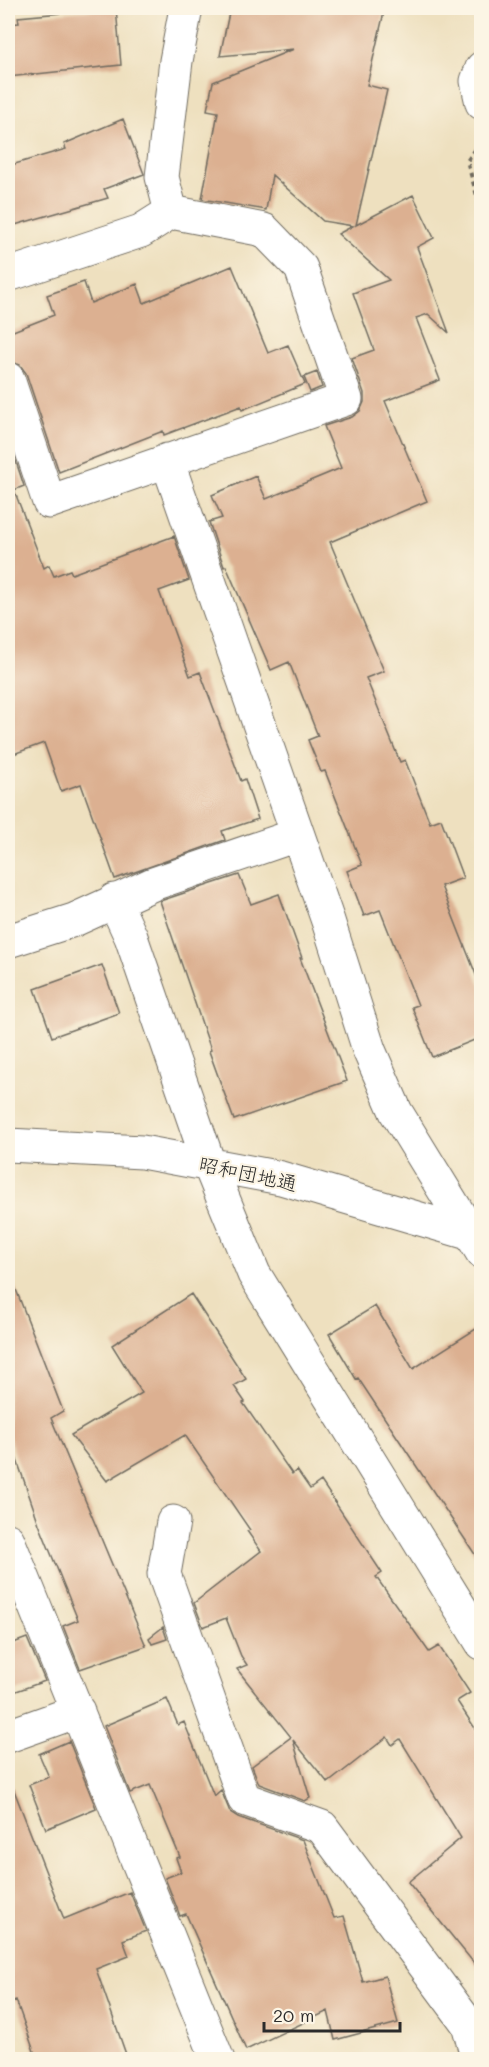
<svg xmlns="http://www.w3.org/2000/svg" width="489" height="2067" viewBox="0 0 489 2067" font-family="Mali,'Klee One',sans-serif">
	<rect width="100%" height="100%" fill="#fcf5e5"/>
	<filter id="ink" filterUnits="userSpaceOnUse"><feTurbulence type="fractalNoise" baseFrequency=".0167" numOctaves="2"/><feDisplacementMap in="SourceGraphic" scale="12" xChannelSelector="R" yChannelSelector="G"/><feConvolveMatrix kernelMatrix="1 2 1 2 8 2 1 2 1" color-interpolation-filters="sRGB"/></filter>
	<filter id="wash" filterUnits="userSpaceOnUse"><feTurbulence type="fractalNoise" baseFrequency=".008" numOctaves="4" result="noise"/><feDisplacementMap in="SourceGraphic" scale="24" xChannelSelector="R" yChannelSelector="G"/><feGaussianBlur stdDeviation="1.35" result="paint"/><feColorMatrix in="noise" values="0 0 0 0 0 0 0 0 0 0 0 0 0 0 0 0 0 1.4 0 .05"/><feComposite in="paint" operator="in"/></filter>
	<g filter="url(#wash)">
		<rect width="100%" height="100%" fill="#eee0bf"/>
		<g id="blocks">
			<path fill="#dcb091" d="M116,8l5,57 -113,12v-53l11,-1 -1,-6z
				M230,8h155l-18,77 20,5 -31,135 57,-30 21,43 -17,9 32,86 -21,-19 -12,4 24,62 -55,21 42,100 -97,41 54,129 -18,7 34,84 5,-2 25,63 11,-4 22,59 -22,8 41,104v47l-50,20 -20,-50 6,-2 -38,-95 -16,6 -17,-45 15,-6 -37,-94 -4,1 -13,-32 10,-4 -29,-74 -18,8 -45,-104 -2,1 -15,-45 13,-4 -10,-23 44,-19 10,23 75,-31 -17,-42 28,-9 8,-6 4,-9v-9l-12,-35 22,-8 -21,-57 36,-13 -51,-46 15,-8 -30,-5 -51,-46 -6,35 -64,-11 16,-87 -11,-2 6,-28 81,-33 -74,7z
				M123,119l21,55 -40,15 4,9 -100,29v-61l58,-17 -2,-5z
				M232,266l36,87 20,-8 17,39 -63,26 -1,-4 -77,29 -1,-4 -104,41 -33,-99 -6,-8 -12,-4v-28l46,-18 -7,-20 37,-13 7,21 46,-19 7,19z
				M317,372l5,15 -12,5 -6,-15z
				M8,437l16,49 -10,4 30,78 5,-3 5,11 16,-6 2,4 102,-38 15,44 -30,11 31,85 10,-4 41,109 4,-2 13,40 -36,12 3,9 -110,39 -34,-95 -20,7 -17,-48 -36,13z
				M239,875l12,29 28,-10 23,64h-2l47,123 -113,39 -25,-69 2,-1 -51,-149z
				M102,965l17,48 -67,24 -17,-48z
				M8,1274h2l53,137 -12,7 95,228 -66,23 -17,-43 15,-6 -39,-96 -31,-90z
				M191,1294l55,85 -12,7 11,16 -2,1 49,71 5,-4 13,19 11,-8 61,92 -6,4 53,75 10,-6 31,47 -13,8 25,38v234l-74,-91 53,-44 -61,-99 -8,6 -5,-8 -59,46 -35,-43 17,58 -5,3 -46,-17 -7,-18 39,-29 -54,-68 10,-4 -6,-9 -15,-38 -23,9 -9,-24 67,-52 -14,-20 3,-1 -65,-95 -78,46 -36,-46 71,-42 -30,-48z
				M375,1306l38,63 69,-44v240l-124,-187 -2,1 -27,-45z
				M163,1627l4,12 -15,5 -3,-6z
				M27,1638l18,43 -37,13v-49z
				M167,1699l11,26 6,-3 30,74 7,-6 9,22 8,5 65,23 31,78 10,-2 19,66 22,-6 13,47 -63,17 -7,-29 -82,39 -60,-136 -6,2 -15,-38 16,-6 -5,-14 4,-1 -30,-72 -20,8 -26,-67z
				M69,1741l27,67 -50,21 -17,-44 20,-8 -10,-23z
				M10,1780l54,139 66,-27 16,39 -23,9 6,16 -33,13 32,91h-91l-21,-60 -8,3v-222z"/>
		</g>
	</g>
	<g filter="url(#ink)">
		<use href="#blocks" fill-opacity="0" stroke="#6f6a5f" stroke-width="1.5"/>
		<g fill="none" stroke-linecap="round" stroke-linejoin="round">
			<defs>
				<path id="minor" d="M482,68l-5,13 5,22
					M171,212l-9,-35 14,-116 10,-53
					M8,275l133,-44 30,-19 93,18 37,38 45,131 -297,103 -41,-123
					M167,460l161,461 41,129 27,62 86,140
					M114,900l17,37 78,227 45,110 228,369
					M8,941l66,-21 79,-36 144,-49
					M8,1145l134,7 139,26 197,58
					M173,1522l-9,52 80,225 78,28 146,197 10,36
					M8,1540l210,520
					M8,1736l70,-25"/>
			</defs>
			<use href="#minor" stroke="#6f6a5f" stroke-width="35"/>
			<path stroke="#6f6a5f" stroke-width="4" stroke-dasharray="4.5 4.5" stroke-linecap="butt" d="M481,142l-14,19 15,52"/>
			<use href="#minor" stroke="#fff" stroke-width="33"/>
		</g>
	</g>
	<g text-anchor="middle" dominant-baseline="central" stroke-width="4.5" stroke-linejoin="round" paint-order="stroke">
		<g font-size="20" fill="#2b2b2b" stroke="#fcf5e5">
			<text transform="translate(248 1173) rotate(12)">昭和団地通</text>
		</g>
	</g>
	<rect width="489" height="2067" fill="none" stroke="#fcf5e5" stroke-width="30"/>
	<path d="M264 2022v9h136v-9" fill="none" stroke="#2b2b2b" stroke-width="3"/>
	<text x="273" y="2022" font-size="18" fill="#2b2b2b" stroke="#fcf5e5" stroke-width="4.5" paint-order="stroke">20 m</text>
</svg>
